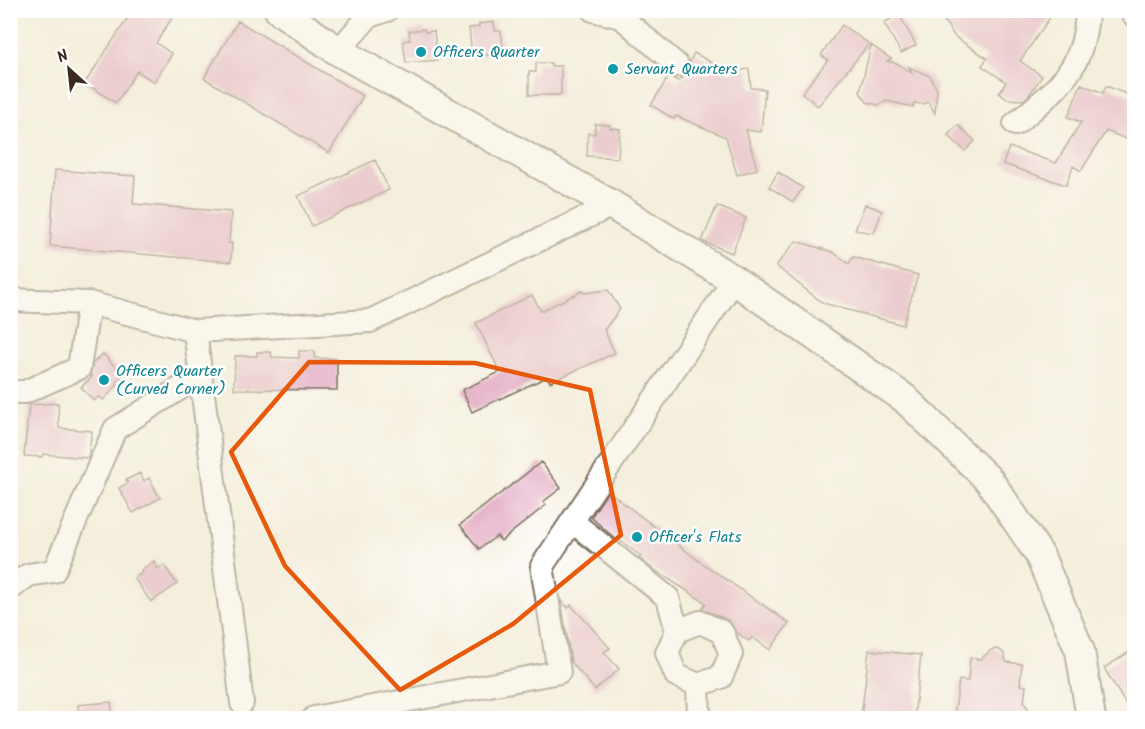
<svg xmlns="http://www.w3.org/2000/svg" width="1145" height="729" viewBox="0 0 1145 729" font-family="Kalam,sans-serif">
	<rect width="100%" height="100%" fill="#fff"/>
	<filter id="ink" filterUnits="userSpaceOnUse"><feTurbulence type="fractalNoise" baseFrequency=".0167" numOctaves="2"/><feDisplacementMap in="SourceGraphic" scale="12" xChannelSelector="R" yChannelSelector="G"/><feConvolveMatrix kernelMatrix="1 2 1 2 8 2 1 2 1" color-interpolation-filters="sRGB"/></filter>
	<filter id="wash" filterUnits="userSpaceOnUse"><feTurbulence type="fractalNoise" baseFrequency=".008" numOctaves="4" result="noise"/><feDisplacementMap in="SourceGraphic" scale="24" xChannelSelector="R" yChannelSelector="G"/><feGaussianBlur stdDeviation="1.35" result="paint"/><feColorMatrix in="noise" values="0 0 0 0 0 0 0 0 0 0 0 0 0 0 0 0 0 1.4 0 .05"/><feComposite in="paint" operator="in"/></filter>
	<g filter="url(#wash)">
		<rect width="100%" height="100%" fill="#f4eedc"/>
		<g id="blocks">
			<path fill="#e1a4be" d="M133,10h44l-21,33 16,11 -18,28 -17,-11 -21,32 -31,-20z
				M937,10h72l11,8 5,-8h30l-35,51 22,15 -13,19 -6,5 -16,-1 -8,-6 7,-11 -24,-16 5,-8 -32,-21z
				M899,14l17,31 -15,8 -17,-30z
				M238,21l125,75 -34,57 -125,-75z
				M494,22l1,9h6l3,23 -32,2 -3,-28 10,-1v-3z
				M842,25l27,19 -51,62 -16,-13 26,-33 -7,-5z
				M424,29l1,3 9,-1 3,29 -31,3 -3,-22 7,-1 -1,-9z
				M871,45l20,14 -4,2 11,3 14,9 -3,-6 21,9 7,14 -2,23 -7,-11 -5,2 -9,-1 -1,4 -26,-6 -9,4 -11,-3 -7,-10z
				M694,53l35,19 20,-3 2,19 14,1 -4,43 -15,-2 11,39 -20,6 -11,-38 -50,-21 -2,3 -23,-14 18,-29 9,5 10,-8 2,-6v-6z
				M536,63h15v3h10v29h-32v-23h7z
				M1081,84l22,9 3,-7 28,11v45l-28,-11 -25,40 -8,-5 -7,19 -63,-21 6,-17 47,16 25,-41 -13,-5z
				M595,124l15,1v3l10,1 -2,29 -31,-2 1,-23 7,1z
				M958,125l17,16 -10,10 -17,-16z
				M375,160l14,30 -77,36 -14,-30z
				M55,170l80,6 -2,28 98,8 -2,31h3l-1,19 -181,-16z
				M778,172l25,16 -10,14 -24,-15z
				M865,204l17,7 -8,22 -19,-3z
				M717,206l29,12 -14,35 -30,-12z
				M796,241l37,11 16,12 4,-7 65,18 -15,50 -80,-22 -47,-37z
				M608,290l12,19 -16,21 11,23 -65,29 -3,-5 -75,35 -10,-22 38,-18 -24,-49 56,-28 9,16 41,-20 2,2z
				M299,351h16v7l22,1v31l-103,-1 1,-33h22v-4h14l1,5 27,1z
				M103,354l20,21 -7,7 2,3 -15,15 -4,-4 -5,5 -13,-14 11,-10 -2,-1 3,-13z
				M58,403l1,25 33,3 -4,27 -45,-4 -1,3 -18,-1 5,-51z
				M541,462l20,26 -18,14 3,3 -45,36 -4,-5 -18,13 -19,-24z
				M140,473l4,8 5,-3 11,20 -27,15 -14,-25 9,-5 -2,-3z
				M608,491l87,67 94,65 -19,27 -18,-13 -3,4 -13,-9 -8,-12 -26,-11 4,-6 -56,-36 -11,-9 2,-2 -22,-16 -1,1 -27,-24z
				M154,561l4,8 6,-4 13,19 -26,18 -17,-24 8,-5 -1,-3z
				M561,600l7,8 3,-3 39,43 -6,4 15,17 -24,21 -24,-28z
				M995,649l5,1 4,4 2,8 16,2 -2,21 6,1 -2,17 11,15h-81l5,-38 9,1 2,-23 11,1 10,-9z
				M1134,649v69l-30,-50z
				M869,650l52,5 -7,63h-53z
				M111,702l2,16h-34l-1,-13z"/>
		</g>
	</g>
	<g filter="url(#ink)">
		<use href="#blocks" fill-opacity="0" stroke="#7c6f60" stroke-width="1.5"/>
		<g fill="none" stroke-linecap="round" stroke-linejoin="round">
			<defs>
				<path id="minor" d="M593,10l28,7 56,48
					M1130,10l4,5
					M338,51l31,-35 18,-6
					M1015,124c25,-21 57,-44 66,-77 4,-11 5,-25 7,-37
					M10,300l79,3 106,28 175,-10 242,-116
					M195,331l47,372
					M10,392h15l54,-24 10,-65
					M573,522l95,76 9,33
					M10,589l18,-14 26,-4 61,-142 85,-53
					M700,622l22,10 9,22 -10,23 -23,8 -22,-10 -9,-22 10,-22z
					M698,685l1,33
					M314,718l245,-46 -17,-106 192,-286"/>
				<path id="major" d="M279,10l59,41 274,154 122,75 170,118 85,82 50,74 41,97 11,67"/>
			</defs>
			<use href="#minor" stroke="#7c6f60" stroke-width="26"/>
			<use href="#major" stroke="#7c6f60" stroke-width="32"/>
			<use href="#minor" stroke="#fff" stroke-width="22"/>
			<use href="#major" stroke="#fff" stroke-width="28"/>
		</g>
	</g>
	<path d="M0 0H1145V729H0ZM309,362l166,1 115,27 31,145 -108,89 -113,66 -115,-124 -54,-114z" fill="#f4eedc" fill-opacity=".55" fill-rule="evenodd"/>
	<path fill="none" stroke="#e8590c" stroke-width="4.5" stroke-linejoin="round" d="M309,362l166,1 115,27 31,145 -108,89 -113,66 -115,-124 -54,-114z"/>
	<g fill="#0f9aa8" stroke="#fff" stroke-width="2">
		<circle cx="421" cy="52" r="6"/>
		<circle cx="613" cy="69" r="6"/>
		<circle cx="104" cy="380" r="6"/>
		<circle cx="637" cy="537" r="6"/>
	</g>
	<g text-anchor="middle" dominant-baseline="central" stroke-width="5" stroke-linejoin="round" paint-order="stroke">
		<g font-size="16" fill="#0d838f" stroke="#fff" text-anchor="start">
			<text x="433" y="52">Officers Quarter</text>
			<text x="625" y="69">Servant Quarters</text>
			<text x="116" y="371">Officers Quarter<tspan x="116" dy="18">(Curved Corner)</tspan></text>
			<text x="649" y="537">Officer's Flats</text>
		</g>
	</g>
	<rect width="1145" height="729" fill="none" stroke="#fff" stroke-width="36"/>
	<g transform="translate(69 69) rotate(333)" stroke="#ffffff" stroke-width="4.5" paint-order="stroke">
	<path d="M0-4.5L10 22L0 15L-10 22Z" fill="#3b2a1e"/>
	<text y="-9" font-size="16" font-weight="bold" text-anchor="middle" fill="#3b2a1e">N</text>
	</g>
</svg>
